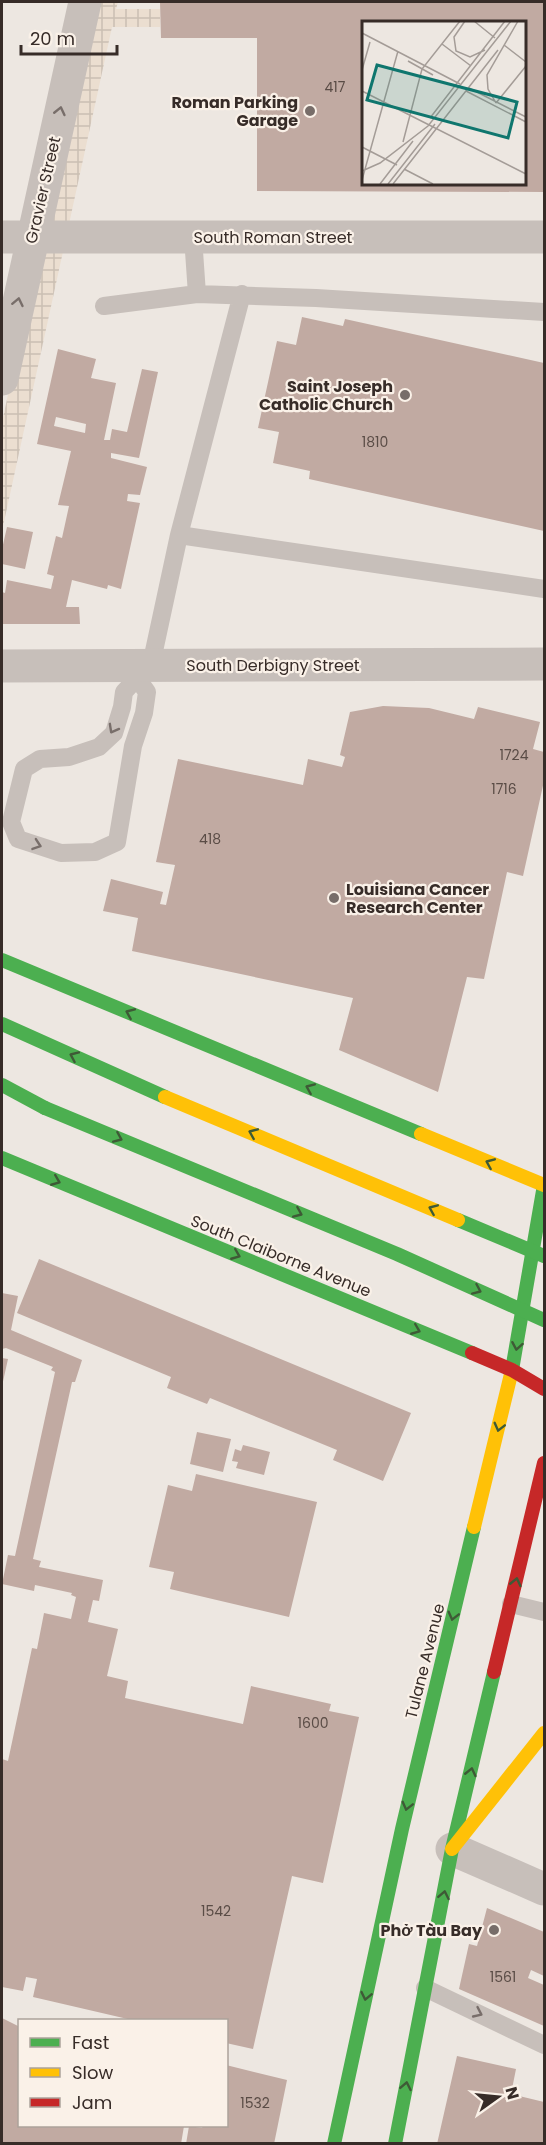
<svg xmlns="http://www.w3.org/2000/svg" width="546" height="2145" viewBox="0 0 546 2145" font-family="Poppins,sans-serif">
	<defs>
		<pattern id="plaza-grid" width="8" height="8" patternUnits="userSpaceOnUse" patternTransform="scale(1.5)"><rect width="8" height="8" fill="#ebded0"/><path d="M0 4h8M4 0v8" fill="none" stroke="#cabfb3"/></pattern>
	</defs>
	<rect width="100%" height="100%" fill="#ede7e1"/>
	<path fill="url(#plaza-grid)" d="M94,2h24l-2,7h44v18h-48l-110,504v-109z"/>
	<path fill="#c1aaa2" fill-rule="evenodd" d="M160,2h384v190l-287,-1v-153h-96zM363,22h161v161h-161z
		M302,317l41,9 2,-7 199,44v168l-235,-52 1,-8 -37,-8 6,-31 -21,-4 19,-87 19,4z
		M58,349l38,10 -5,19 25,5 -12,57h6l2,-11 15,3 15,-63 16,3 -19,86 -28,-5v5l36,9 -7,28 -12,-1 -1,7 13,2 -19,86 -13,-4 -1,4 -35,-9 -6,27h13l1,17h-78v-32l3,1 2,-13 44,9 3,-13 -7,-2 9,-38 6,2 7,-32 -11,-1 13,-54 -34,-7zM56,417l30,7 -1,9 -31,-7z
		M7,527l26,5 -8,37 -23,-5v-15z
		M383,706l46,2 45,11 4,-12 62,15 -7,27 11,3v29l-21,95 -16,-4 -23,107 -17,-2 -29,115 -99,-42 14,-52 -221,-47 6,-33 -35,-7 8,-32 52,13 -3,12 6,1 9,-40 -19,-3 22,-103 125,26 5,-26 34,8 3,-10 -5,-2 10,-43z
		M39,1259l372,154 -28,68 -50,-21 4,-10 -127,-52 -3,6 -40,-16 4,-11 -154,-64z
		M2,1293l16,3 -7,34 71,30 -7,22h-3l-39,177 8,2 -2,6 64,13 -4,21 -6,-1 -5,22 30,7 -11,47 21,5 -3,17 118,26 8,-38 80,18 -2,7 30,6 -36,166 -31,-7 -39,173 -27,-6v-23h-94l-99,-23 4,-18 -11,-2 -3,14 -21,-4v-228l6,2 24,-113 5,1 7,-36 27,6 5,-22 -5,-2 1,-2 -37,-8 -1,6 -32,-7 6,-29 7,1 40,-184 -4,-2 2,-3 -47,-19 -4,1z
		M2,1358l6,1 -6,27z
		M197,1432l34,7 -8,33 -33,-8z
		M243,1445l27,7 -6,23 -28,-7 2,-6 -6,-1 3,-12 6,2z
		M196,1474l121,28 -28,115 -119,-28 4,-17 -25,-5 19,-82 24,6z
		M487,1908l57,24v44l-13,-6 -3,8 16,7v41l-85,-37 10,-45 8,2z
		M2,2018l18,9v99h164l-3,18h-179z
		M457,2056l59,13 -5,25 33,8v42h-107z
		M226,2065l61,15 -13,64h-88l3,-18 13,2 1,-2h23z"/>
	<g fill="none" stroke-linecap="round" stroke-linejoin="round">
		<path stroke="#c7bfba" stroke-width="18" d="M193,237l4,57 119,4 228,14
			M104,306l93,-12
			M179,535l365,54
			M151,665l28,-130 63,-241
			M137,678l10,14 -3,21 -11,33 -16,96 -22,10 -34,1 -43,-14 -7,-17 13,-53 16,-10 29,-2 30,-10 15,-14 8,-26 2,-15 13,-14 1,-12
			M511,1604l33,8
			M425,1988l119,57"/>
		<path stroke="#c7bfba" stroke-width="33" d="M2,237h542
			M2,379l83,-377
			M2,666l542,-2
			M452,1849l92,40"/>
		<path stroke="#4caf50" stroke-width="14" d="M2,960l419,174
			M2,1024l163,73
			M2,1085l43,23
			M2,1158l470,195
			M512,1370l32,-185
			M334,2144l68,-315 72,-302
			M395,2144l57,-295 42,-177"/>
		<path stroke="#ffc107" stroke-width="14" d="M421,1134l123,51
			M474,1527l38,-157
			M452,1849l92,-116"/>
		<path stroke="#c62828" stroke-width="14" d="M472,1353l40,17 32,19
			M494,1672l50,-209"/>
		<path stroke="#4caf50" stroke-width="14" d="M45,1108l352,146 147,66
			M458,1220l86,36"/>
		<path stroke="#ffc107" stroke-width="14" d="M165,1097l293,123"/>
	</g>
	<defs><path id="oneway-chevron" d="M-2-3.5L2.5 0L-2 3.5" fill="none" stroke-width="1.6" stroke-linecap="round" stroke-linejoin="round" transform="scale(1.5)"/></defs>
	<g stroke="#786e6a">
		<use href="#oneway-chevron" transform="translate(60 111) rotate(-77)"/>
		<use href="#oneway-chevron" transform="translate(18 302) rotate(-78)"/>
		<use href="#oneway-chevron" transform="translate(113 729) rotate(119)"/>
		<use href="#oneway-chevron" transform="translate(37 845) rotate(19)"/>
		<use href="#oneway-chevron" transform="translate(478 2013) rotate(25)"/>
	</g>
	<g stroke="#3e5a36">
		<use href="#oneway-chevron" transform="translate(130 1013) rotate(-157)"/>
		<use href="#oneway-chevron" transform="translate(74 1056) rotate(-156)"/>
		<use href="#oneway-chevron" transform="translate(310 1088) rotate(-157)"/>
		<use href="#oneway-chevron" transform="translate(253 1133) rotate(-157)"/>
		<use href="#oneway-chevron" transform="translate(118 1138) rotate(23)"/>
		<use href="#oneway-chevron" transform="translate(490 1163) rotate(-157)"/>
		<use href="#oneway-chevron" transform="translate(56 1181) rotate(22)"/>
		<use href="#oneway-chevron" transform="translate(433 1209) rotate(-157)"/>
		<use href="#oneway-chevron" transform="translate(298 1213) rotate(23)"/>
		<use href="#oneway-chevron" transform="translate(236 1255) rotate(22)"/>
		<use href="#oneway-chevron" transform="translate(477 1290) rotate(24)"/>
		<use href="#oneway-chevron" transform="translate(416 1330) rotate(22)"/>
		<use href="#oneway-chevron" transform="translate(517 1346) rotate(100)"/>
		<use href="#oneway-chevron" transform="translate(499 1427) rotate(104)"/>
		<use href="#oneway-chevron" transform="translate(516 1582) rotate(-77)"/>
		<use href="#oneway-chevron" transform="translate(453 1616) rotate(104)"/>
		<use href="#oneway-chevron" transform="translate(471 1772) rotate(-77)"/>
		<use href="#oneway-chevron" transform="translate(407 1806) rotate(104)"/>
		<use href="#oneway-chevron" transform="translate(444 1895) rotate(-79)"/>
		<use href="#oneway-chevron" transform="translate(366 1996) rotate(102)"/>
		<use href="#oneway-chevron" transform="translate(406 2086) rotate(-79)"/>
	</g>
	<g fill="#776d69" stroke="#faf1e8" stroke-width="2">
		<circle cx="310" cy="111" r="6"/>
		<circle cx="405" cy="395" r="6"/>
		<circle cx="334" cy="898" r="6"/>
		<circle cx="494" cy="1930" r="6"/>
	</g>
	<g text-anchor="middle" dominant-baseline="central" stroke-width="4.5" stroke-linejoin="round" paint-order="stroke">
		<g font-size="14" fill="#5a4c46">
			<text x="335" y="87">417</text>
			<text x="375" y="442">1810</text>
			<text x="514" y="755">1724</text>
			<text x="504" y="789">1716</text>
			<text x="210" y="839">418</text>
			<text x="313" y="1723">1600</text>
			<text x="216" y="1911">1542</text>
			<text x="503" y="1977">1561</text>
			<text x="255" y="2103">1532</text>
		</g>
		<g font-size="16" font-weight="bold" fill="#372c28" stroke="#faf1e8" text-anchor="end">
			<text x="298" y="102">Roman Parking<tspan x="298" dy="18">Garage</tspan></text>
			<text x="393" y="386">Saint Joseph<tspan x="393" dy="18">Catholic Church</tspan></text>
			<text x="346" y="889" text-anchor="start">Louisiana Cancer<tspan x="346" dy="18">Research Center</tspan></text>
			<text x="482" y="1930">Phở Tàu Bay</text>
		</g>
		<g font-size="16" fill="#372c28" stroke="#faf1e8">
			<text transform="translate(43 190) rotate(-77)">Gravier Street</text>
			<text x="273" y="237">South Roman Street</text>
			<text x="273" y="665">South Derbigny Street</text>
			<text transform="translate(281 1256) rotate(22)">South Claiborne Avenue</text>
			<text transform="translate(425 1661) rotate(-76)">Tulane Avenue</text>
		</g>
	</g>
	<g transform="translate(362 21)">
		<rect width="164" height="164" fill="#ede7e1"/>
		<path fill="none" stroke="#a49c97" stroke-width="1.5" d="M103,0l-11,16 2,14 14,6 15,-7M112,0l21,17M0,12l98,51M80,23l29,22M142,24l22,17M46,40l25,14M0,49l8,-28M107,67l57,29M0,70l164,83M104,70l60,31M134,82l30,-37M134,82l-8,-14 -1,-14 31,-54M68,97l75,-97M41,121l19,-73 38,-48M0,126l35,18M42,148l29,15M0,150l18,-8 48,-37 83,-105M0,159l36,-129M18,163l33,-43M26,163l47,-60M31,163l105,-134"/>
		<path fill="#0f766e" fill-opacity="0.15" stroke="#0f766e" stroke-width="3" d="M15,44l140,37 -9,36 -141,-38z"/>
		<rect width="164" height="164" fill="none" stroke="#372c28" stroke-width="3"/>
	</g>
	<rect width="546" height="2145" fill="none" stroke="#372c28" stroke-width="6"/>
	<rect x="18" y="2019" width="210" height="108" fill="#faf1e8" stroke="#aca29b" stroke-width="1.5"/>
	<rect x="30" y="2038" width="30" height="9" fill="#4caf50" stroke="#aca29b" stroke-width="1.5"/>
	<text x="72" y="2049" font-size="18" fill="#372c28">Fast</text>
	<rect x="30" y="2068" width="30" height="9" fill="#ffc107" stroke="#aca29b" stroke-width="1.5"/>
	<text x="72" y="2079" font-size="18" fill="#372c28">Slow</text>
	<rect x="30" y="2098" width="30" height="9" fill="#c62828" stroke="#aca29b" stroke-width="1.5"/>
	<text x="72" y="2109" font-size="18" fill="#372c28">Jam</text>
	<g transform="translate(498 2097) rotate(75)" stroke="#faf1e8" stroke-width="4.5" paint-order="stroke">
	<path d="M0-4.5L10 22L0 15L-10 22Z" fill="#372c28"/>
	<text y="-9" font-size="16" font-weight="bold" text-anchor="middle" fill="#372c28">N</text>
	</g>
	<path d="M21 45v9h96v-9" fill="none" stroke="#372c28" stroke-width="3"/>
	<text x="30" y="45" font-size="18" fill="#372c28" stroke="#faf1e8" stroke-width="4.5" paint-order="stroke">20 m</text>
</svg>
